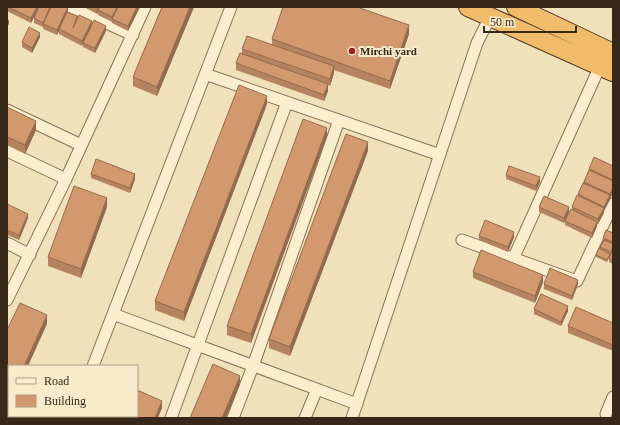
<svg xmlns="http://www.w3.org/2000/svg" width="620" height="425" viewBox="0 0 620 425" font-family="Georgia,serif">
	<rect width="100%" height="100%" fill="#f1e1bb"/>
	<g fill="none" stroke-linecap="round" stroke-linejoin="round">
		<defs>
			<path id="minor" d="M71,7l62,28
				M205,74l235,81
				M7,110l74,35
				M7,151l59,28
				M462,240l115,41 36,-77
				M7,243l23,12
				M514,257l86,-191
				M7,300l59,-121 79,-172
				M113,314l244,90
				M93,366l138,-359
				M606,414l7,-17
				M73,418l1,-2
				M171,418l116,-316
				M233,418l20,-52 86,-246
				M305,418l12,-29
				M352,418l125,-375 13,-26"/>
			<path id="trunk" d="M468,7l145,65
				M516,7l97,46"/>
		</defs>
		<use href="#minor" stroke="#897154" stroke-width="13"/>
		<use href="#trunk" stroke="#563e29" stroke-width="20"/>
		<use href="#minor" stroke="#fbeecf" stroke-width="11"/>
		<use href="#trunk" stroke="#f0bc6a" stroke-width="18"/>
	</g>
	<path fill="#b5835f" d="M7,7h61v5l9,6 29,13 -11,22 -12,-6v-3l-1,2 -23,-12v-3l-2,4 -14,-6v-3v1l-9,-4v-6l-3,6 -24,-12z
		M84,7h56l-12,24 -16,-8v-3v2l-14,-7v-3l-1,2z
		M162,7h32l-37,89 -24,-10v-9z
		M409,34l-19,55 -56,-19v3l-4,13 -2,-1v6l-4,10 -88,-31v-7l6,-10v-4l30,-4v-6z
		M40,37l-8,16 -10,-6v-5z
		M267,104l-83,217 -29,-11v-9z
		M7,107l29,23 -11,24 -18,-9z
		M327,136l-76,207 -24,-8v-9z
		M368,151l-78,205 -21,-8v-9z
		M613,166v26l-15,32h-1v2l-5,12 -27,-13v-4l7,-12v-2l6,-11v-2l11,-24v-1z
		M91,174l44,5 -5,14 -39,-15z
		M506,175l34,7 -4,9 -30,-12z
		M7,204l21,14 -9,22 -12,-5z
		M107,207l-26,71 -33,-12v-9z
		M539,207l30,5 -5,11 -25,-11z
		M613,233v31l-4,-2v-4l-2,4 -11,-5v-2l4,-6v-2l3,-7v-2z
		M479,236l35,1 -6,15 -29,-12z
		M473,272l70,10 -8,21 -62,-25z
		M544,284h34l-6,16 -28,-11z
		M534,309l34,2 -7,15 -27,-12z
		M613,323v28l-45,-18v-7z"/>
	<path fill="#936a4d" d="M37,7h2l-8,16v-5z
		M50,7h2l-9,17v3v-4z
		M68,7v4l-8,18h-1v2l-2,4v-5z
		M98,7h2l-2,3 -1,4v-5z
		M117,7h2l-7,12v3v-5z
		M137,7h3l-12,24v-5z
		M190,7h4l-37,89v-9z
		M9,19v5l-2,3v-4z
		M92,21v5l-9,17 -1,3v-5z
		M409,25v9l-19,55v-8z
		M106,26v5l-11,22v-5z
		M40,33v4l-8,16v-5z
		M334,66v7l-4,13v-7z
		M328,84v7l-4,10v-6z
		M267,96v8l-83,217v-9z
		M36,121v9l-11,24v-9z
		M327,128v8l-76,207v-9z
		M368,142v9l-78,205v-9z
		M135,174v5l-5,14v-5z
		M540,177v5l-4,9v-5z
		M613,188v4l-3,7v-5z
		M610,195v5l-6,11v-4z
		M107,198v9l-26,71v-9z
		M569,207v5l-5,11v-5z
		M604,208v5l-6,11v-5z
		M28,214v4l-9,22v-5z
		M597,222v4l-5,12v-5z
		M514,232v5l-6,15v-5z
		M543,275v7l-8,21v-7z
		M578,280v4l-6,16v-4z
		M568,306v5l-7,15v-4z
		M47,315v9l-19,42h-4z
		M240,376v8l-14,34h-4z
		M9,399v8l-2,5v-9z
		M162,401v7l-4,10h-3z"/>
	<path fill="#d2986e" stroke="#936a4d" d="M8,7h29l-6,11z
		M39,7h11l-7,16 -9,-5z
		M51,7h17l-11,23 -14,-6z
		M100,7h17l-5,10 -14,-7z
		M118,7h19l-9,19 -16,-7z
		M162,7h28l-33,80 -24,-10z
		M283,7h74l52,18 -19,56 -118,-42z
		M67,12l10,4 -4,12 6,-13 13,6 -10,20 -23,-12z
		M94,20l12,6 -11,22 -12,-5z
		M29,27l11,6 -8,15 -10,-6z
		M247,36l87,30 -4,13 -88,-30z
		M240,53l88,31 -4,11 -88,-32z
		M239,85l28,11 -83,216 -29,-11z
		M7,107l29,14 -11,24 -18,-8z
		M303,119l24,9 -76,206 -24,-8z
		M346,134l22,8 -78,205 -21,-8z
		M594,157l19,9v14l-24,-11z
		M96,159l39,15 -5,14 -39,-14z
		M509,166l31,11 -4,9 -30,-11z
		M589,170l24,11v7l-3,6 -26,-12z
		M583,183l27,12 -6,12 -26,-13z
		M74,186l33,12 -26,71 -33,-12z
		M577,195l27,13 -6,11 -26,-12z
		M544,196l25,11 -5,11 -25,-11z
		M7,204l21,10 -9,21 -12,-5z
		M571,209l26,13 -5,11 -27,-12z
		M485,220l29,12 -6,15 -29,-11z
		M606,230l7,3v9l-10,-4z
		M604,240l9,4v3l-2,5 -11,-5z
		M599,248l11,6 -3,6 -11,-5z
		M613,249v11l-4,-2z
		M481,250l62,25 -8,21 -62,-24z
		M550,268l28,12 -6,16 -28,-12z
		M541,294l27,12 -7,16 -27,-13z
		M20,303l27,12 -23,51h-15v33l-2,4v-73z
		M576,307l37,16v22l-45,-19z
		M213,364l27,12 -18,42h-32z
		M137,390l25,11 -7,17h-46l1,-2h27z"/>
	<circle fill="#9c2020" stroke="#f8ebcb" stroke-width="1.5" cx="352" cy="51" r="4"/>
	<g text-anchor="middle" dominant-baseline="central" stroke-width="4" stroke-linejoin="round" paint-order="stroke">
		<g font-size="11" font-weight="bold" fill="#37281a" stroke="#f8ebcb" text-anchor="start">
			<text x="360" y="51">Mirchi yard</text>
		</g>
	</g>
	<rect width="620" height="425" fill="none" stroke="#37281a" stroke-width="16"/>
	<rect x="8" y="365" width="130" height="52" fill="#f8ebcb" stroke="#ab9d84"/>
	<rect x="16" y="378" width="20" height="6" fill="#fbeecf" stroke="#ab9d84"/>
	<text x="44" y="385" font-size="12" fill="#37281a">Road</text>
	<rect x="16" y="395" width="20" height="12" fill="#d2986e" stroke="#ab9d84"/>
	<text x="44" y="405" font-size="12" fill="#37281a">Building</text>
	<path d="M484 26v6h92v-6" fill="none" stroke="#37281a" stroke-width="2"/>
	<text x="490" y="26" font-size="12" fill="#37281a" stroke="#f8ebcb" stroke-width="3" paint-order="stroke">50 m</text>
</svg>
